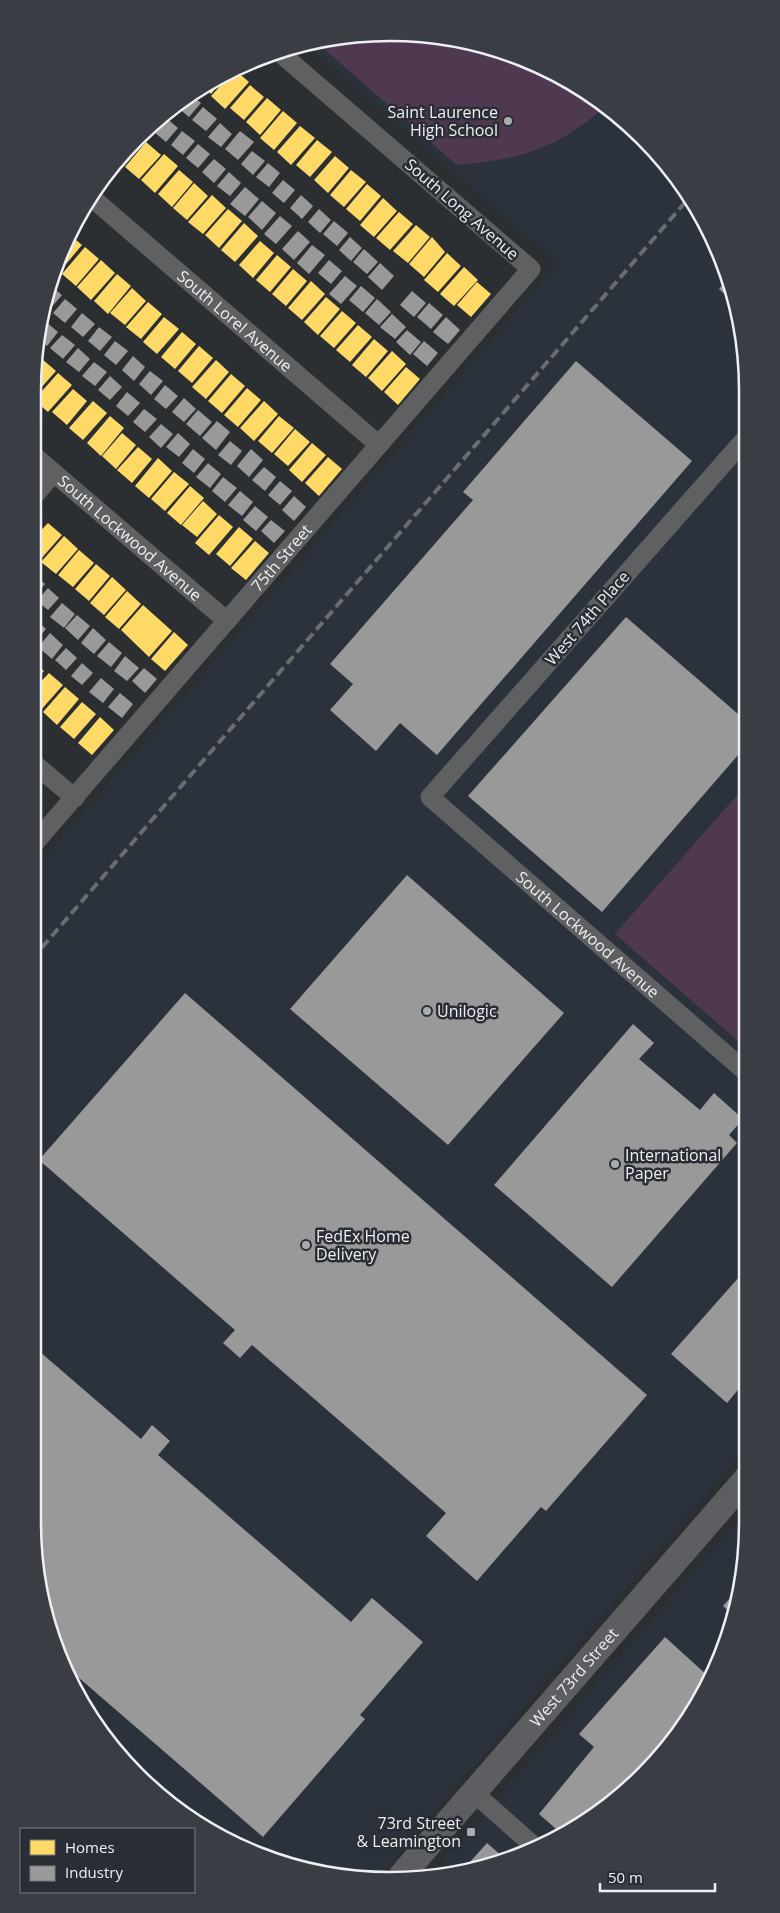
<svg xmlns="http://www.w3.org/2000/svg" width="780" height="1913" viewBox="0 0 780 1913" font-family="'Open Sans',sans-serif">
	<rect width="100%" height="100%" fill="#2c2f32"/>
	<path fill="#2c323c" d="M366,33l70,3 69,15 83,42 71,62 52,77 33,111 3,1103 -368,430 -36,1 -68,-15 -63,-29 -91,-75 -41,-57 -28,-63 -20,-115v-651l526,-609 -253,-220z
		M747,1510v13l-18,115 -56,103 -47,51 -57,40 -109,42 -29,1z"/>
	<path fill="#4f3951" d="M366,33c23,1 46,0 69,2 52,5 131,38 170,72 -51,43 -83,52 -148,58l-134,-117 8,-9z
		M746,785v263l-131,-114z"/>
	<path fill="#ffd966" d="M231,70l-20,24 -7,-7 14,-9z
		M235,70l14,12 -24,27 -14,-13z
		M250,85l14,12 -20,23 -14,-12z
		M267,98l14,12 -21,25 -14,-13z
		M283,111l14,12 -23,27 -14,-12z
		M300,126l15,12 -24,27 -14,-13z
		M142,135l5,4 -23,27 -7,-6z
		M317,140l15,12 -22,25 -14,-12z
		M146,142l15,13 -22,24 -14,-12z
		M164,154l14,12 -23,27 -14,-13z
		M335,156l14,12 -21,25 -14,-13z
		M179,170l14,12 -21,25 -14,-13z
		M351,170l15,12 -22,25 -14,-12z
		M194,183l14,13 -21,24 -14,-12z
		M367,184l14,12 -21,25 -14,-12z
		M212,195l14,13 -23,26 -15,-12z
		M383,198l14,13 -23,26 -14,-12z
		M228,209l14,12 -23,27 -14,-13z
		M399,212l14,12 -23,26 -14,-12z
		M244,223l14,13 -23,26 -14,-12z
		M416,225l14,12 -22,26 -15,-12z
		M70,235l12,10 -21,25 -5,-4z
		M432,237l13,15 -21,25 -15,-13z
		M260,241l14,12 -21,25 -14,-13z
		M85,247l14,12 -23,27 -14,-12z
		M447,253l14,13 -23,26 -14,-12z
		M277,255l14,12 -21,25 -14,-12z
		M101,260l14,13 -24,27 -14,-13z
		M464,267l14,13 -24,26 -14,-12z
		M293,269l14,12 -21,25 -14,-12z
		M117,274l14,12 -23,28 -14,-13z
		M311,281l14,13 -23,26 -14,-12z
		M477,282l14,12 -20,23 -14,-12z
		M132,288l14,13 -21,24 -15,-12z
		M326,297l14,12 -22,26 -14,-13z
		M148,302l14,12 -21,25 -15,-12z
		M342,311l14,12 -22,25 -14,-12z
		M164,317l15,12 -22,25 -14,-12z
		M358,325l14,12 -22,25 -14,-12z
		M182,332l14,12 -21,25 -14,-12z
		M374,339l14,12 -22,26 -14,-12z
		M199,346l14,12 -21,25 -14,-12z
		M392,351l14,13 -24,27 -14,-13z
		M42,359l14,12 -24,27 5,-34z
		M216,360l13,12 -23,27 -14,-12z
		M406,367l14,12 -22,26 -14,-13z
		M58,373l14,12 -24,27 -14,-12z
		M231,374l14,12 -23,27 -14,-12z
		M247,388l14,12 -23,27 -14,-12z
		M73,389l14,12 -20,24 -15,-13z
		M93,401l14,12 -24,27 -14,-12z
		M264,401l14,13 -24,27 -14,-13z
		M110,416l14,12 -23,28 -14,-13z
		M279,416l15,12 -22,25 -14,-12z
		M295,429l15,13 -22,24 -14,-12z
		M122,433l14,12 -20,24 -14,-13z
		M312,443l14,12 -24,27 -13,-12z
		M138,447l14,12 -20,24 -15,-13z
		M328,457l14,12 -23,27 -14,-13z
		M158,458l14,13 -23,27 -14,-12z
		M174,472l15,12 -24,27 -14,-12z
		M190,486l14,12 -23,27 -14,-12z
		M203,501l14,13 -20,23 -15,-12z
		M219,515l14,12 -24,28 -14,-12z
		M48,523l14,12 -22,25 -8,-6v-14z
		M239,527l14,12 -23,27 -14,-12z
		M64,536l14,13 -22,25 -15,-12z
		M255,541l14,12 -23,27 -15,-12z
		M79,550l15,13 -21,24 -15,-12z
		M96,564l14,12 -21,25 -14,-12z
		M112,577l14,13 -22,25 -14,-12z
		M127,591l14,13 -22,25 -14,-12z
		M143,605l29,26 -23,26 -28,-27z
		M174,632l14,13 -23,26 -14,-12z
		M32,661l12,10 -12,13z
		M49,673l14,12 -22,25 -9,-7v-12z
		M65,687l14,12 -22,26 -14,-13z
		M82,702l14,12 -22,25 -14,-12z
		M100,717l14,13 -22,25 -14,-12z"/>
	<path fill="#999" d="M191,95l10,8 -12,14 -12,-10z
		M203,107l14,12 -11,12 -14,-11z
		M166,118l12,10 -12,14 -12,-10z
		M220,123l12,11 -11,13 -13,-10z
		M182,131l13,10 -12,14 -12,-10z
		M240,131l14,11 -16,18 -13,-11z
		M198,144l12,10 -12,14 -12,-10z
		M252,151l13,10 -12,14 -12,-11z
		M214,159l12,10 -12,14 -12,-11z
		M268,163l12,10 -11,14 -13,-10z
		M229,172l12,11 -11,13 -13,-10z
		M283,180l12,10 -11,13 -12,-10z
		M245,187l14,12 -14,17 -15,-12z
		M301,195l12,11 -11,13 -12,-11z
		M262,201l14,12 -14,17 -14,-13z
		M319,209l12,11 -11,13 -12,-11z
		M280,216l12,10 -16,18 -12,-10z
		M334,221l14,12 -11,13 -14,-12z
		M298,231l12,11 -16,18 -12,-11z
		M350,237l12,11 -11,13 -12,-11z
		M312,245l13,10 -16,19 -12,-11z
		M364,249l14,13 -11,12 -14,-12z
		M329,260l13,11 -11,13 -13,-11z
		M380,263l14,13 -12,14 -14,-13z
		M345,276l12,10 -16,18 -12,-10z
		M726,281l5,19 -12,-11z
		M50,285l12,10 -12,14 -4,-4z
		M361,286l14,12 -12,14 -14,-12z
		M412,291l14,12 -12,14 -14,-12z
		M65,299l12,10 -12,14 -12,-10z
		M377,299l14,13 -12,13 -14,-12z
		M429,303l14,12 -12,14 -14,-12z
		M82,313l13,11 -12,13 -12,-10z
		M392,314l14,13 -11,12 -15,-12z
		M446,317l14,13 -12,14 -15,-12z
		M46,322l12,10 -11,14 -6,-5 2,-16z
		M99,327l13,10 -12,14 -12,-10z
		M407,330l14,12 -11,13 -14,-13z
		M62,335l13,10 -12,14 -13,-11z
		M115,341l13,10 -12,14 -12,-10z
		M424,341l14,12 -11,13 -14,-12z
		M78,348l12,11 -11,13 -13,-10z
		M133,356l12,11 -11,14 -12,-11z
		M576,361l116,100 -255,294 -37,-32 -24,28 -46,-41 23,-26 -23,-20 143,-164 -10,-8z
		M94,362l13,10 -12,14 -13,-10z
		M150,371l13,10 -12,14 -12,-11z
		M110,376l12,11 -12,13 -12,-10z
		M165,385l13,11 -12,13 -12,-10z
		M127,392l13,11 -12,13 -12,-10z
		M184,398l12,11 -12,13 -12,-10z
		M144,409l13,10 -12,13 -12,-10z
		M198,410l14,12 -12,14 -14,-12z
		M217,421l13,11 -14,18 -14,-12z
		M161,424l12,10 -12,14 -12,-11z
		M178,433l12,11 -11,13 -13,-10z
		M230,441l12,10 -11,14 -13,-10z
		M193,449l12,10 -11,14 -12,-10z
		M251,449l12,11 -14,17 -12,-11z
		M208,463l13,11 -11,14 -14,-11z
		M264,467l12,10 -11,14 -13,-11z
		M223,477l14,11 -12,14 -13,-11z
		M280,481l12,10 -12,14 -12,-10z
		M240,491l13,11 -11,14 -14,-11z
		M294,496l12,11 -12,14 -12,-11z
		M255,506l13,11 -12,14 -13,-11z
		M271,520l14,11 -11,12 -13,-12z
		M32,573l13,11 -11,13 -2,-1z
		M48,588l11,10 -11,12 -11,-9z
		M62,603l13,11 -11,14 -14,-11z
		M77,615l13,11 -12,14 -13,-12z
		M626,617l119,103v27l-143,165 -134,-116z
		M35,619l11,10 -11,13 -3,-3v-17z
		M93,628l13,12 -12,14 -13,-11z
		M50,633l13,12 -11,14 -14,-12z
		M109,642l13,11 -11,14 -14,-11z
		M66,648l11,10 -11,12 -11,-10z
		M125,656l14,12 -12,13 -13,-10z
		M82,663l11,10 -11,12 -11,-9z
		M144,668l13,11 -12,14 -13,-12z
		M101,678l13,11 -11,14 -14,-11z
		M120,693l13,11 -11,14 -14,-11z
		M407,875l157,138 -116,132 -158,-136z
		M185,993l462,402 -101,116 -5,-4 -64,74 -51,-45 20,-23 -194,-168 -12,13 -17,-15 12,-13 -196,-170z
		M633,1024l21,19 -15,16 61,51 14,-17 29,26 -14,16 8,8 -125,144 -118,-102z
		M747,1268v111l-20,24 -56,-49z
		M32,1345l109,94 11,-14 18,16 -12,14 193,167 21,-24 51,44 -63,73 5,4 -102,118 -199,-172 -12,-27 -20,-115z
		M736,1591l-4,23 -9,-8z
		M665,1637l43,39 -35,65 -47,51 -63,43 -24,-21 55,-67 -15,-13z
		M487,1843l16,14 -43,16z"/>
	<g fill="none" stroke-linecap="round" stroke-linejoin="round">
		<g stroke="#5e6062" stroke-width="19">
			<path id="s1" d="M91,197l288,248"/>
			<path id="s2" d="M745,439l-315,358 316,275"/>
			<path id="s3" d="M32,454l195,167"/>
			<path d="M32,498l22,-25"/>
			<path d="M32,762l43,36"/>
			<path id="s4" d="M32,846l499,-577 -252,-217"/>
			<path d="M474,1793l60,53"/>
		</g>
		<path stroke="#5d5e62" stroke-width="26" id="s5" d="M402,1875l345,-397"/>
		<path stroke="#6a6c6e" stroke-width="4" stroke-dasharray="10 5" stroke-linecap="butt" d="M32,959l656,-760"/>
	</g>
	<g fill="#a9acaf" stroke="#2a2e34" stroke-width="2">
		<circle cx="508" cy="121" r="5"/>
		<circle cx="427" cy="1011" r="5"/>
		<circle cx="615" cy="1164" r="5"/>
		<circle cx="306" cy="1245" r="5"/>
		<rect x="466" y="1827" width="10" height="10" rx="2.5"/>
	</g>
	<g text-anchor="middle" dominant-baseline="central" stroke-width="5" stroke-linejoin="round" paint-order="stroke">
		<g font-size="16" fill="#edeff3" stroke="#2a2e34" text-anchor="start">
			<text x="498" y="112" text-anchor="end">Saint Laurence<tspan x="498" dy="18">High School</tspan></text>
			<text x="437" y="1011">Unilogic</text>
			<text x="625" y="1155">International<tspan x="625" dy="18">Paper</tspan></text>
			<text x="316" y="1236">FedEx Home<tspan x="316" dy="18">Delivery</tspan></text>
			<text x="461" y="1823" text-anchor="end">73rd Street<tspan x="461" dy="18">&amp; Leamington</tspan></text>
		</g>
		<g font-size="16" fill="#edeff3" stroke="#2a2e34">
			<text transform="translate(462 209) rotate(41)">South Long Avenue</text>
			<text stroke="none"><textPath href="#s1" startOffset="190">South Lorel Avenue</textPath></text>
			<text stroke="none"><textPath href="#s3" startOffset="129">South Lockwood Avenue</textPath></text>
			<text stroke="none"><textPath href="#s4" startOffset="381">75th Street</textPath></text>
			<text transform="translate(587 618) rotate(-49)">West 74th Place</text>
			<text stroke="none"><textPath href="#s2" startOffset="686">South Lockwood Avenue</textPath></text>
			<text stroke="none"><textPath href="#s5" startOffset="262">West 73rd Street</textPath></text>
		</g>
	</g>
	<path d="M0 0H780V1913H0ZM390 41H390A349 349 0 0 1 739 390V1523A349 349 0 0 1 390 1872H390A349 349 0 0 1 41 1523V390A349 349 0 0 1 390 41Z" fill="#3a3d43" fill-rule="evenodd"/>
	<path fill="none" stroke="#edeff3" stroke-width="2.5" d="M390 41H390A349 349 0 0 1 739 390V1523A349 349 0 0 1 390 1872H390A349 349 0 0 1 41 1523V390A349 349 0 0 1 390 41Z"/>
	<rect x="20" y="1828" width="175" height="65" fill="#2a2e34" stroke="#787b80"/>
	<rect x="30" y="1840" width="25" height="15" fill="#ffd966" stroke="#787b80"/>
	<text x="65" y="1853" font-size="15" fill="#edeff3">Homes</text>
	<rect x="30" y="1866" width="25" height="15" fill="#999999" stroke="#787b80"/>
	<text x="65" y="1878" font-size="15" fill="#edeff3">Industry</text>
	<path d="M600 1883v8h115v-8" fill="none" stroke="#edeff3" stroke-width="2.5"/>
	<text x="608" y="1883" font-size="15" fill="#edeff3" stroke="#2a2e34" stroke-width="4" paint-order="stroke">50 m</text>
</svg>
